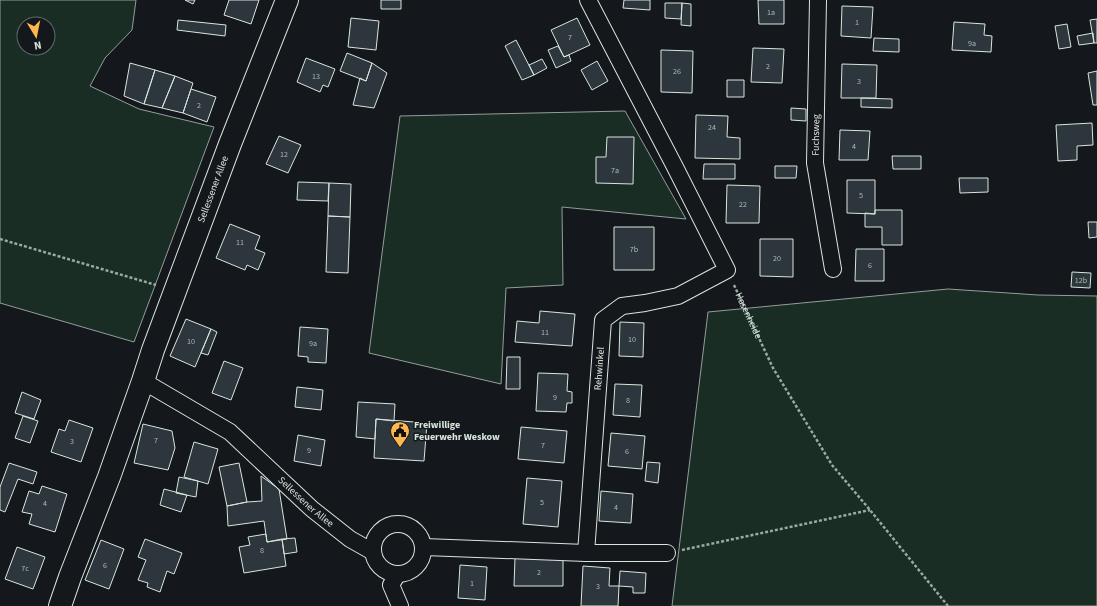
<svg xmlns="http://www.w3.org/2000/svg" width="1097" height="606" viewBox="0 0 1097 606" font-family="'Source Sans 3',sans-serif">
	<rect width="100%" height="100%" fill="#14181c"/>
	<path fill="#1a2d24" stroke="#939e99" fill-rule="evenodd" d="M0,0h136l-4,30 -27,28 -15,28 49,23 75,18 -80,215 -134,-39zM24,24h24v24h-24z
		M625,111l61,108 -124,-12 1,78 -57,3 -5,96 -132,-31 31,-237z
		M948,289l90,6 59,1v310h-425l36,-294z"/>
	<path fill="#2c363c" stroke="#d8e6dc" d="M185,0h10l-2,4z
		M229,0h30l-8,24 -27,-9z
		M381,0h20v9h-20z
		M624,0h26v10l-27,-2z
		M758,0h26v24h-25z
		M665,3h17l-1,16 -16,-1z
		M682,3l9,1v22l-10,-1z
		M842,6l31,1 -2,31 -30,-2z
		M351,18l28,3 -3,29 -28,-3z
		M577,18l13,27 -26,12 -13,-27z
		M1097,19v24h-3l-4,-23z
		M178,20l48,5 -1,11 -48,-6z
		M954,22l31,2 -1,11 8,1 -1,16 -39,-2z
		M1067,24l4,23 -12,2 -4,-23z
		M1093,33l1,10 -15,2 -2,-9z
		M874,38l25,1v13l-26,-1z
		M516,40l18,35 -12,5 -17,-34z
		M558,46l6,11 5,-2 2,6 -15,7 -8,-18z
		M753,48l31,1 -2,34 -31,-1z
		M661,50l32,1 -1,42 -31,-1z
		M347,53l25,10 -6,18 -26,-10z
		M306,58l29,11 -7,18 -5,-2 -3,7 -23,-10z
		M542,59l5,9 -13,7 -5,-10z
		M597,61l11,20 -16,9 -11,-20z
		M130,63l25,7 -11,34 -20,-8z
		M372,63l15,10 -13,35 -21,-3 7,-27 6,3z
		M842,64l35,1 -1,33h-35z
		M155,70l20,6 -13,32 -18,-4z
		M1097,71v34h-4l-5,-32z
		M175,76l18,7 -10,30 -21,-5z
		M727,80h17v17h-17z
		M191,89l25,8 -9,25 -24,-9z
		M861,98l31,1v9l-31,-1z
		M791,108l15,1v12l-15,-1z
		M696,115l32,1 -1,21 13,1v21l-45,-1z
		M1092,123l1,22 -16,1v14l-19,1 -2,-36z
		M840,130l30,1 -2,29h-29z
		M279,136l22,9 -13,28 -22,-9z
		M607,137h27l-1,47 -37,-1v-26h10z
		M892,156h29v13h-28z
		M704,164h31v15h-32z
		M775,166h22l-1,12h-21z
		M959,178h29v14l-28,1z
		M847,180h28v34l-28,-1z
		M298,182l31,1 -1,18 -31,-1z
		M329,183l22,1 -1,33 -22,-1z
		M727,185l33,1 -1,37h-33z
		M875,210h27v35h-20v-18h-17v-14l10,1z
		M328,216l22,1 -2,56 -22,-1z
		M1088,222h9v15l-8,1z
		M230,224l30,12 -5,13 10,4 -7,17 -11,-5 -2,5 -29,-12z
		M614,227h40v43h-40z
		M760,239h33v38l-33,-1z
		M856,249h28v32h-29z
		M1072,272l19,1 -1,15 -19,-1z
		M540,311l35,3 -3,32 -57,-4 2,-21 22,2z
		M186,319l25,10 -16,38 -25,-11z
		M620,322l24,1 -1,34 -24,-1z
		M300,327l28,2 -2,34 -18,-1v-5l-10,-1z
		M211,329l6,3 -9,23 -7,-2z
		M507,357h13v32h-14z
		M224,361l19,7 -12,32 -19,-7z
		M538,373l30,1 -1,17 5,1v11h-5l-1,9 -30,-1z
		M615,384l27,1 -2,32 -27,-2z
		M297,387l26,3 -2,20 -26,-3z
		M22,392l19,8 -7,19 -19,-6z
		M358,402l37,2 -1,17 -18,-2 -1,20 -19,-2z
		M23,416l15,5 -8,22 -15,-5z
		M376,419l51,4 -3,38 -50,-3z
		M69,420l24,8 -12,34 -30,-10 8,-23 6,2z
		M143,424l29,7 3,17 -7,22 -34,-7z
		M521,427l46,4 -3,32 -46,-4z
		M611,433l34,3 -3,33 -34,-3z
		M298,435l27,5 -4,26 -27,-5z
		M194,442l24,7 -10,35 -24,-7z
		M647,462l13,1 -2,20 -13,-2z
		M9,463l28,9 -4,12 -15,-5 -13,33 -5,-2v-23z
		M239,463l8,39 -20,4 -8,-39z
		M261,476l18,13 8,50 -20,3 -3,-21 -36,5 -1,-20 20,-4 15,-1z
		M179,477l19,4 -2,16 -20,-4z
		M527,478l35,3 -4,46 -35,-3z
		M42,486l25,8 -12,38 -26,-8 3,-10 -10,-2 7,-21 10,3z
		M164,489l23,6 -6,17 -21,-7z
		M601,491l32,3 -2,29 -32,-2z
		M266,534l1,8 15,-3 4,27 -42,7 -5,-26 11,-2 -2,-8z
		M295,538l2,14 -13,2 -2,-15z
		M145,539l37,14 -8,21 -7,-3 -7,21 -13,-5 1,-4 -10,-3 8,-20 -8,-3z
		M101,540l23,9 -15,40 -24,-9z
		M17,547l28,10 -12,32 -28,-10z
		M515,558h48v28h-49z
		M460,565l27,2 -2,33 -27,-2z
		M583,566l27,2 -1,18h10l-1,20h-37z
		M620,571l26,2 -1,20h-12v-6l-14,-1z"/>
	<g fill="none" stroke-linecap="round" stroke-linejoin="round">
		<defs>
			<g id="minor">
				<path d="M818,0l-3,163 18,106"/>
				<path id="s2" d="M143,381l87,51 82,77 38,30 23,13"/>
				<circle cx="398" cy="549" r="25"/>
				<path id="s3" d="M424,547l162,6 17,-233 19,-14 23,-3 33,-7 49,-26 -52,-103 -87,-167"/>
				<path d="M586,553h81"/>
				<path d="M397,575l-6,10 9,21"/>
			</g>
			<g id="secondary">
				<path id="s4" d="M60,606l10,-29 39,-100 34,-96 10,-31 77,-206 57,-144"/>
			</g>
		</defs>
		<use href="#minor" stroke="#d8e6dc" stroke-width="18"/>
		<use href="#secondary" stroke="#d8e6dc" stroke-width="24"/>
		<g stroke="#9da8a2" stroke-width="2.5" stroke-dasharray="3 2" stroke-linecap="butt">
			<path d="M0,239l156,46"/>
			<path id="s1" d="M734,285l39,83 59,97 38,45 78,96"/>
			<path d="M682,550l188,-40"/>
		</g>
		<use href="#minor" stroke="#14181c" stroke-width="16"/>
		<use href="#secondary" stroke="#14181c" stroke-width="22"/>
	</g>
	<defs>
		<symbol id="civic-pin" viewBox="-11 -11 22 30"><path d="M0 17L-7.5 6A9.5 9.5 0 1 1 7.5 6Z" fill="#ffb74d" stroke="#14181c"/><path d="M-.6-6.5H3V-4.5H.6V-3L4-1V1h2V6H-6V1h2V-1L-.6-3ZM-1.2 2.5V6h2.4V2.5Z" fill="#111"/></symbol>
	</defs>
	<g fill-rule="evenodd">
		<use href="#civic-pin" x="389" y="420" width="22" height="30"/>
	</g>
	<g text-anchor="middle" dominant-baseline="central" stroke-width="3" stroke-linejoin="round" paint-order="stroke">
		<g font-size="8" fill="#adbab4">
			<text x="771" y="12">1a</text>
			<text x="857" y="22">1</text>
			<text x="570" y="37">7</text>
			<text x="972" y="43">9a</text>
			<text x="768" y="66">2</text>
			<text x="677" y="71">26</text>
			<text x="316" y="76">13</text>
			<text x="859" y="81">3</text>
			<text x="199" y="105">2</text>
			<text x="712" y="127">24</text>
			<text x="854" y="146">4</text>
			<text x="284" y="154">12</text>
			<text x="615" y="170">7a</text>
			<text x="861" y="195">5</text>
			<text x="743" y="204">22</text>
			<text x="240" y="242">11</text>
			<text x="634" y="249">7b</text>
			<text x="777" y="258">20</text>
			<text x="870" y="265">6</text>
			<text x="1081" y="280">12b</text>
			<text x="545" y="332">11</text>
			<text x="632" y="339">10</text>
			<text x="191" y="341">10</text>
			<text x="313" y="343">9a</text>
			<text x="555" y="397">9</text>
			<text x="628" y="400">8</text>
			<text x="156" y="440">7</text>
			<text x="72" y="441">3</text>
			<text x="543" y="445">7</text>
			<text x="309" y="450">9</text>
			<text x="627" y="451">6</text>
			<text x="542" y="502">5</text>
			<text x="45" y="503">4</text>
			<text x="616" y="507">4</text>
			<text x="262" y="550">8</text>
			<text x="105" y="565">6</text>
			<text x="25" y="568">7c</text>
			<text x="539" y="572">2</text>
			<text x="472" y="583">1</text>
			<text x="598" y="586">3</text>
		</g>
		<g font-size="10" fill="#d8e6dc" stroke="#14181c">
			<text transform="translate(816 135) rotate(-89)">Fuchsweg</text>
			<text stroke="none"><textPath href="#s4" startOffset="444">Sellessener Allee</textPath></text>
			<text stroke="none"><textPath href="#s1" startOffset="34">Hasenheide</textPath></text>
			<text stroke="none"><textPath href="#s3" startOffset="347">Rehwinkel</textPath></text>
			<text stroke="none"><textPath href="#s2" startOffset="204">Sellessener Allee</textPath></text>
		</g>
		<g font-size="10" font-weight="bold" fill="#d8e6dc" stroke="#14181c" text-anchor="start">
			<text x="414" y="425">Freiwillige<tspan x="414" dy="12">Feuerwehr Weskow</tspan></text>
		</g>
	</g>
	<g transform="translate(36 36) rotate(170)"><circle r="19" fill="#14181c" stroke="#626a69"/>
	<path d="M0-3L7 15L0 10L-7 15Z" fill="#ffb74d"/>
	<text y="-6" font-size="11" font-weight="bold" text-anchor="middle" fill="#d8e6dc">N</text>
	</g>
</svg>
